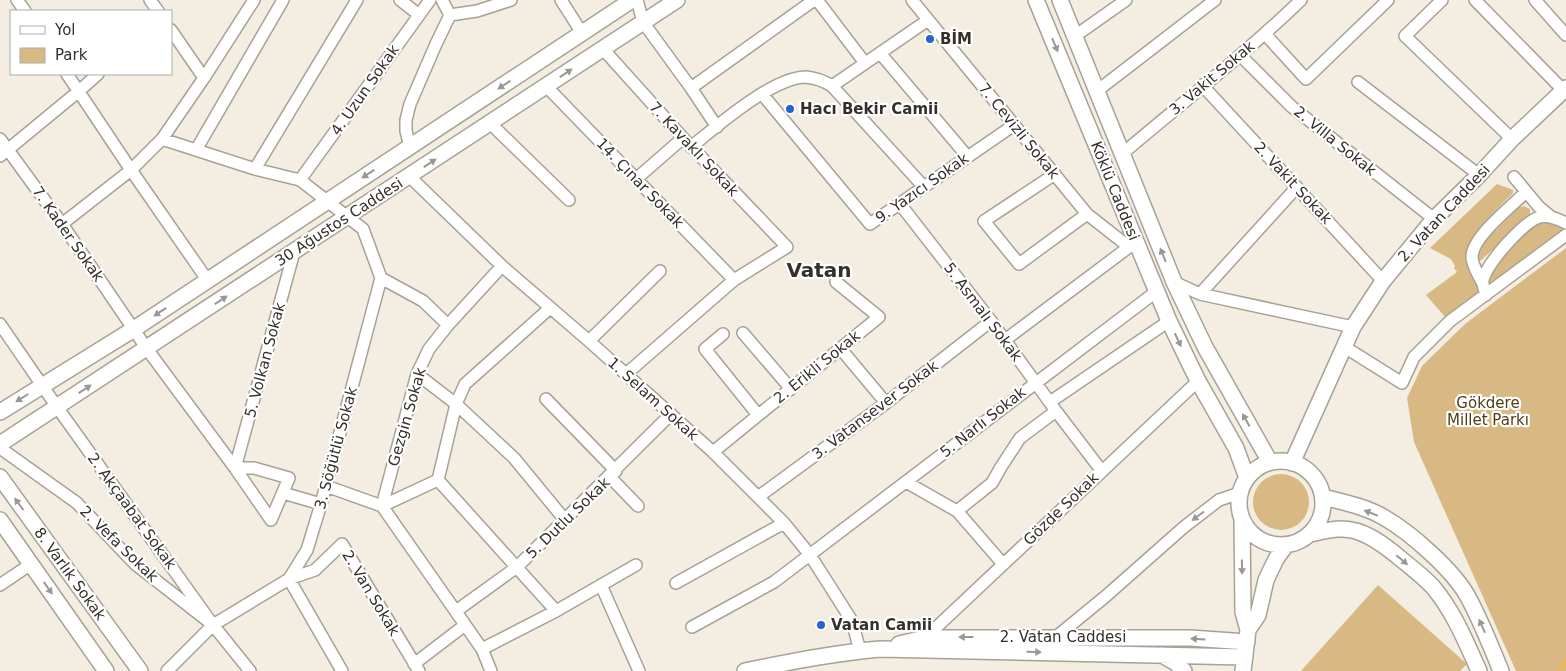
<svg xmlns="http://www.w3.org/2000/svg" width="1566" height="671" viewBox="0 0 1566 671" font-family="'DejaVu Sans',sans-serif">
	<rect width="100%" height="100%" fill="#f4ede1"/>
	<path fill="#d8b883" d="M1497,184l16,6v3c-14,15 -52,47 -47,69 2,6 11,21 14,28l-1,5 -33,23 -20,-23 31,-23 -3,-4 1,-2 -4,-7 -21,-11z
		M1524,206l6,3v5l-4,5 -49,45v-15l41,-41z
		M1542,222l10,1 14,4v6l-76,57 -3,-8c7,-18 36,-55 55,-60z
		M1566,248v423h-50l-102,-229 -7,-44 15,-32 43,-42z
		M1253 502a28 28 0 1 1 56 0a28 28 0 1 1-56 0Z
		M1378,585l89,79 -7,7h-159z"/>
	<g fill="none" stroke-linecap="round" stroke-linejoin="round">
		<path stroke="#ebb85a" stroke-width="4" d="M1560,671l6,-11"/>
		<defs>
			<path id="street" d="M17,0l8,11
				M150,0l8,11
				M400,0l18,14
				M442,0l8,15
				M561,0l21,33
				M637,0l6,22 48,66 26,39
				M817,0l48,63
				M912,0l175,214 42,33 7,-5
				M1442,0l-37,36 107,103
				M1475,0l88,90
				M1535,0l31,35
				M171,30l33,48
				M1265,34l41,45 82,-79
				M1075,36l51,-36
				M603,49l80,89 104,109 -53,33 -108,94
				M880,53l87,103
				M1241,56l51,51 142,112
				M67,74l64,96 77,111
				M1358,82l121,93
				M1202,85l181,196
				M546,86l188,194
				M832,86l92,101
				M691,88l123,-88
				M1097,91l118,-91
				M762,94l108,130 144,-99
				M490,123l79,77
				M0,139l62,85 85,125 88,119 36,52
				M162,139l34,11 87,-150
				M410,147l-4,-16v-11l4,-16 26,-60 14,-29 27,-4 34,-11
				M691,147c26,-21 82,-70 115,-70 10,1 18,4 26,9l96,-66
				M1122,154c60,-51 122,-99 179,-154
				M0,156l79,-65 19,-17
				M255,169l102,-169
				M1055,174l-71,47 35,43 68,-50
				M409,176l93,90 87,75 124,111 71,71 26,32 42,66 8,30
				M1514,177l25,30 12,10
				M636,179l47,-41
				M300,180l130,-180
				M900,204l91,117 65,90 45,59
				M62,224l69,-54 31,-31 42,-61 50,-78
				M381,278l42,23 25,24
				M1174,282l26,12 153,33
				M1482,282c-4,-8 -10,-17 -10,-25 0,-20 40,-51 54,-65
				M1200,294l97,-107
				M1486,295c-1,-4 -4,-11 -3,-15 3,-16 41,-59 57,-63 9,-2 18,2 26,6
				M0,324l57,83 156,218
				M743,333l48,56
				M723,334l-18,15 53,66
				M1005,340l124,-93
				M589,341l71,-70
				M1343,346l59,37 12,-26 36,-36 116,-86
				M840,348l46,55
				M417,374l39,30 58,54 51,62
				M546,399l70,72
				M1050,402l119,-81
				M0,448l77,55 58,61 78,61 37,46
				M713,452l166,-135 -43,-35
				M610,477l28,29
				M438,480l118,131
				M906,482l51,29 46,53
				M326,486l56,20 35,-132 12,-25 19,-24 54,-59
				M283,493l38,11
				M758,497l128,-94 105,-82
				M957,511l35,-28 9,-16 19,-29 36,-27
				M271,520l18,-42 -35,-10h-19l59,-216
				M676,583l108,-60
				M0,585l31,-21
				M601,585l38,86
				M456,611l61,-44 154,-153
				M692,627l82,-45 383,-291
				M1056,637l50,-41 78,-69 35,-27 21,-7
				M925,638l273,-257
				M482,649l74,-38 80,-46
				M414,664l51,-39
				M167,671l46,-46 76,-46 18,-29 14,-46 60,-226 -18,-49 -63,-49 -45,-11 -59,-19
				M342,671l-53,-92 26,-9 27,-26 77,127
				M491,671l-9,-22 -100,-143 56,-26 18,-76 9,-20 85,-76"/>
			<path id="secondary" d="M1036,0l133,321 29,60 38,67 11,30
				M1060,0l114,282 31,65 65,115
				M0,412l134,-83 498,-329
				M0,444l677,-444
				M1239 503a42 42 0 1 1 84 0a42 42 0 1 1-84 0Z
				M1292,463l61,-136 30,-46 51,-62 45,-44 33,-36 54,-51
				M0,477l140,194
				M1323,497c20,5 44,10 62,21 26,15 69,53 83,79 13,24 23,49 33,74
				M1242,519l1,93 5,18 -5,41
				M0,520l106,151
				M1310,534c15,-3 31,-8 46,-3 17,5 32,17 45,28 11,9 23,18 32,28 21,25 33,55 46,84
				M1248,630l10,-15 8,-35 10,-21 10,-14
				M899,644l26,-6h265l57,4
				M1162,655l14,8 8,8
				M745,671c45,-9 89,-18 135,-22l365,8"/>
		</defs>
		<use href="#street" stroke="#a8a196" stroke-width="14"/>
		<use href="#secondary" stroke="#a8a196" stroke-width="18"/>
		<use href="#street" stroke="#fff" stroke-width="11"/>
		<use href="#secondary" stroke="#fff" stroke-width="15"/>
	</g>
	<defs><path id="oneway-solid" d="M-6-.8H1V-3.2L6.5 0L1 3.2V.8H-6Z" transform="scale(1.25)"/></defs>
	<g fill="#999896">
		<use href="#oneway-solid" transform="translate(1055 45) rotate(67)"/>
		<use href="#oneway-solid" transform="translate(566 73) rotate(-33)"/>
		<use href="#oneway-solid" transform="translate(504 85) rotate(147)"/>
		<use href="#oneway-solid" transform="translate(430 163) rotate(-33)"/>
		<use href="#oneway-solid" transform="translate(368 174) rotate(147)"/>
		<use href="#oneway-solid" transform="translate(1163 255) rotate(-112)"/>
		<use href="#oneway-solid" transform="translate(221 300) rotate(-33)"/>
		<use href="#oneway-solid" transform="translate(160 312) rotate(146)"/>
		<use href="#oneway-solid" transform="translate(1178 340) rotate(65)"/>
		<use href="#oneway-solid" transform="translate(85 389) rotate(-33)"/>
		<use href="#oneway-solid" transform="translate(22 398) rotate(148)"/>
		<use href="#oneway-solid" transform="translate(1246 420) rotate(-119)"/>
		<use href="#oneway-solid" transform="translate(19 504) rotate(-126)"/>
		<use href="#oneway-solid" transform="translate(1371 513) rotate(-158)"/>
		<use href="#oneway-solid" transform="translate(1198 516) rotate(143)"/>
		<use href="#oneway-solid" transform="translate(1402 560) rotate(40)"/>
		<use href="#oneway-solid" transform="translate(1242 567) rotate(89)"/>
		<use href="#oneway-solid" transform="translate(48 588) rotate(55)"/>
		<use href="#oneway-solid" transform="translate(1482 626) rotate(-114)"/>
		<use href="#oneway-solid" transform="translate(966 637) rotate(180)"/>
		<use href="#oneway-solid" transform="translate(1198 639) rotate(-177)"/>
		<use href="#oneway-solid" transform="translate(1034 652) rotate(1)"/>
	</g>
	<g fill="#2463d0" stroke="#fff" stroke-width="2">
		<circle cx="930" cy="39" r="5"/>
		<circle cx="790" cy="109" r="5"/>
		<circle cx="821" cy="625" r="5"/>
	</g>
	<g text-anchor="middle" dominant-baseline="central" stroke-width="4.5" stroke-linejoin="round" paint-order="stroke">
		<g font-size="15" font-weight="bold" fill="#33302c" stroke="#fff" text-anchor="start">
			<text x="940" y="39">BİM</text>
			<text x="800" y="109">Hacı Bekir Camii</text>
			<text x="831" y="625">Vatan Camii</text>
		</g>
		<g font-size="15" fill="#33302c" stroke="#fff">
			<text transform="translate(1212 78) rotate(-40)">3. Vakit Sokak</text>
			<text transform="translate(365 90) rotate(-55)">4. Uzun Sokak</text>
			<text transform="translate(1019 131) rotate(51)">7. Cevizli Sokak</text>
			<text transform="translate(1335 141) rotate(39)">2. Villa Sokak</text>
			<text transform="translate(694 149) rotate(47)">7. Kavaklı Sokak</text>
			<text transform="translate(640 183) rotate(46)">14. Çınar Sokak</text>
			<text transform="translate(1293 183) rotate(47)">2. Vakit Sokak</text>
			<text transform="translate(922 188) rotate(-35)">9. Yazıcı Sokak</text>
			<text transform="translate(1115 191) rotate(68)">Köklü Caddesi</text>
			<text transform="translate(1444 213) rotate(-47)">2. Vatan Caddesi</text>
			<text transform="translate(339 222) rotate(-33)">30 Ağustos Caddesi</text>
			<text transform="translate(68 234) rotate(55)">7. Kader Sokak</text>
			<text transform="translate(983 312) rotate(53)">5. Asmalı Sokak</text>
			<text transform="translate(265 360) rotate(-75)">5. Volkan Sokak</text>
			<text transform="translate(817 367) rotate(-39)">2. Erikli Sokak</text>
			<text transform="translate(653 399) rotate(42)">1. Selam Sokak</text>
			<text transform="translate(875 410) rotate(-37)">3. Vatansever Sokak</text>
			<text transform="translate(407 417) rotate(-74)">Gezgin Sokak</text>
			<text transform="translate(983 422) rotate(-38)">5. Narlı Sokak</text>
			<text transform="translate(336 448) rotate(-75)">3. Söğütlü Sokak</text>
			<text transform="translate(1061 509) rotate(-44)">Gözde Sokak</text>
			<text transform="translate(132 511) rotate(54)">2. Akçaabat Sokak</text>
			<text transform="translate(568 518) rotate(-44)">5. Dutlu Sokak</text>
			<text transform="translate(119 544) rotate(44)">2. Vefa Sokak</text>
			<text transform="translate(70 574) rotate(54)">8. Varlık Sokak</text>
			<text transform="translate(371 593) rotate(59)">2. Van Sokak</text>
			<text x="1063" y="637">2. Vatan Caddesi</text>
		</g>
		<g font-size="15" fill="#513c15" stroke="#fff">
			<text x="1488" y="403">Gökdere<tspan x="1488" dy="17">Millet Parkı</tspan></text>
		</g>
		<g font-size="20" font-weight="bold" fill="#33302c" stroke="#fff">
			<text x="819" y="270">Vatan</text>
		</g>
	</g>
	<rect x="10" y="10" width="162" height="65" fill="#ffffff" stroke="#adacab"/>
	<rect x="20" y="26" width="25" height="8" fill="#ffffff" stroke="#adacab"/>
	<text x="55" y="35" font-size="15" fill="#33302c">Yol</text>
	<rect x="20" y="48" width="25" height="15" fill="#d8b883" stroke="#adacab"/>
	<text x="55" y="60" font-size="15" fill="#33302c">Park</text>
</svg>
